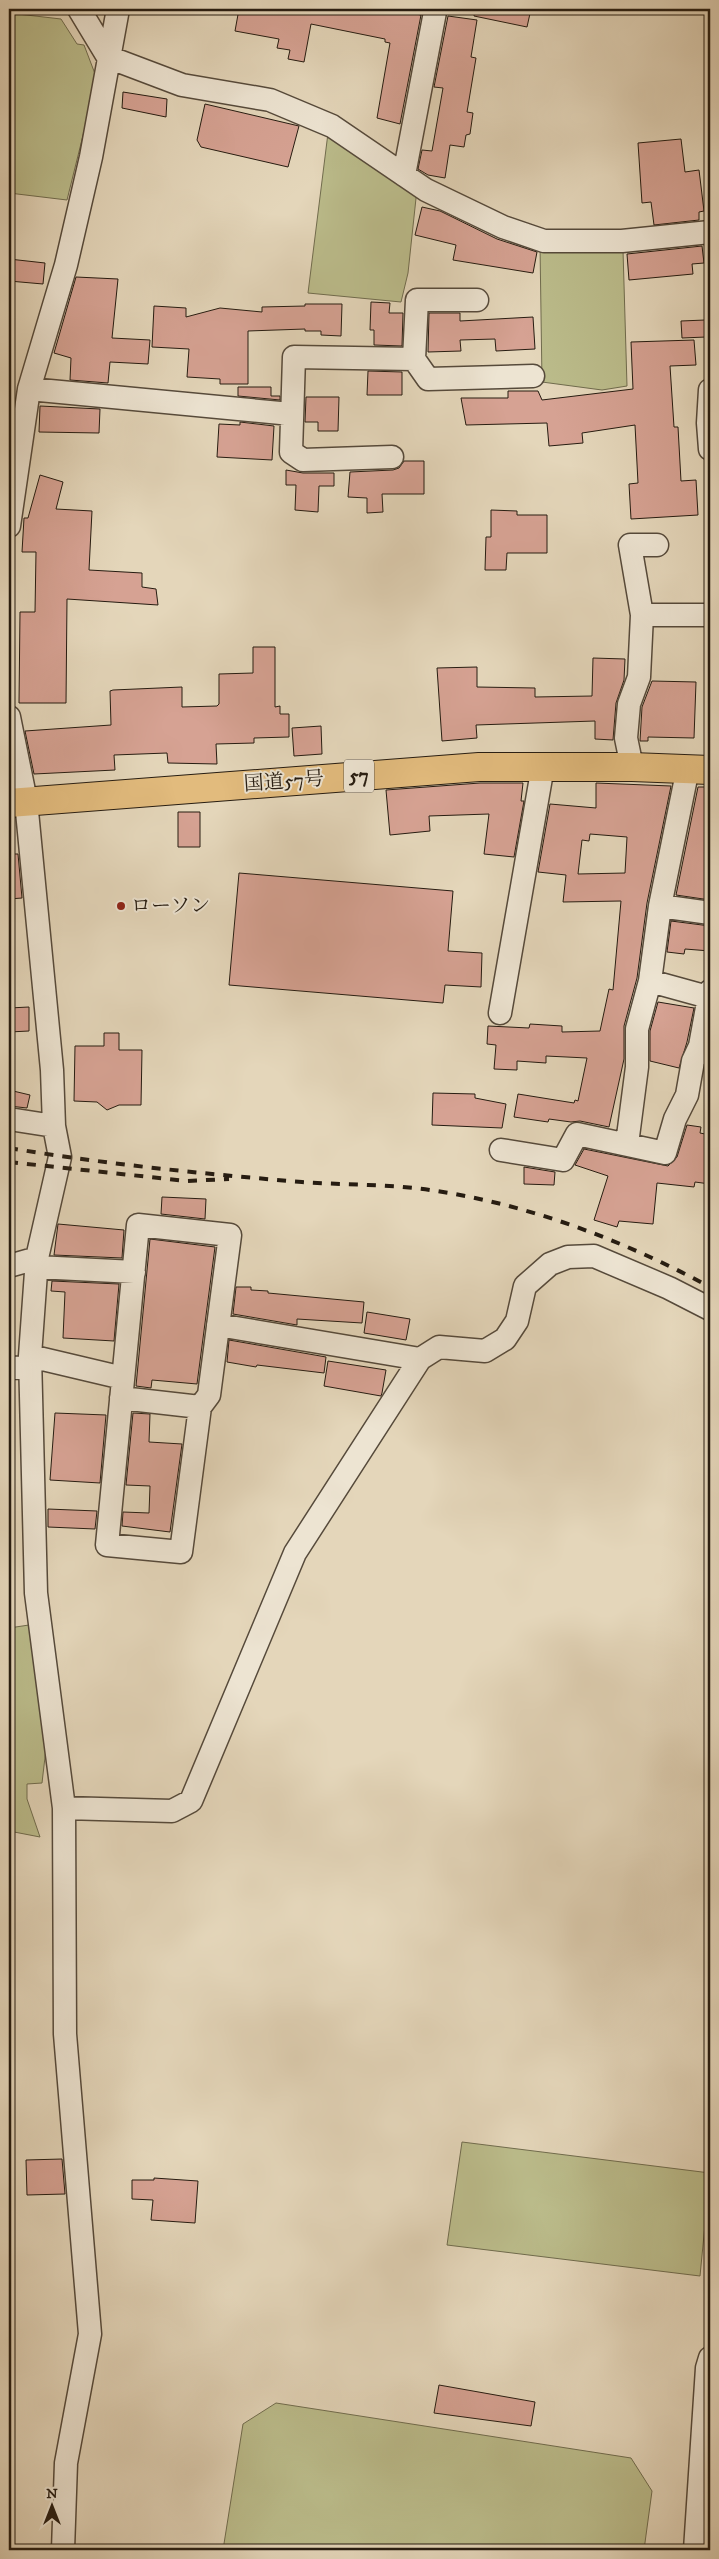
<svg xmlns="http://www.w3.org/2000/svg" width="719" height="2559" viewBox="0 0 719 2559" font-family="'IM FELL DW Pica','Noto Serif JP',serif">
	<rect width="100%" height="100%" fill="#e4d6ba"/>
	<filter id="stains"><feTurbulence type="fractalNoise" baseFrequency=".004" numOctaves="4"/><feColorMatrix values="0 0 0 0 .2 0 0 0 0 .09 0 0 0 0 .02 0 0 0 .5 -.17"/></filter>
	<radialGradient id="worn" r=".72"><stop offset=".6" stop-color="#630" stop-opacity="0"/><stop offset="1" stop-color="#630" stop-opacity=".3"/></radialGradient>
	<path fill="#bbbc8b" stroke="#706c4e" d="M9,13l52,6 16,25 7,1 13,34 -30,121 -58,-7z
		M328,133l89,56 -9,84 -7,29 -93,-9z
		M540,245l83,5 4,136 -25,4 -60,-8z
		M29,1625l18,115 -5,43 -15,1v15l13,38 -31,-6v-203z
		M462,2142l248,31 -10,103 -253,-31z
		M276,2403l355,55 21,33 -8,59h-421l20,-126z"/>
	<path fill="#d6a293" stroke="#261c11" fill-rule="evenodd" d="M239,9h150l32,6 -21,109 -23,-6 13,-75 -5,-1v-3l-74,-15 -7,38 -16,-3 2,-9 -13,-2 2,-9 -44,-8z
		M475,9h56l-4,18 -53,-11z
		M448,16l29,4 -6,37 5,1 -9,54 6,1 -3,21 -4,1 -2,12 -14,-2 -5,33 -17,-3 -10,-6 4,-19 10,1 11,-63 -9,-1z
		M123,92l44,7 -1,18 -44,-9z
		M205,104l94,22 -11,41 -87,-20 -4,-7z
		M681,139l4,33 14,-2 5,41 -5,1v8l-45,5 -3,-23 -9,1 -4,-60z
		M422,207l18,4 57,28 40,13 -4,21 -80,-13 3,-15 -41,-10z
		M702,246l2,17 -12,1 1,10 -64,6 -2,-26z
		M9,259l36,4 -2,21 -34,-3z
		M76,277l42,2 -6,59 38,2 -2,24 -38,-2 -2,21 -38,-3 1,-22 -17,-5z
		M371,302l19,1 -1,10h14l-1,33 -28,-1v-15h-4z
		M305,304h37l-1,32 -20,-1v-4h-16v-2l-57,2v53h-28v-5l-33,-2 2,-28 -37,-2 2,-41 32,2v9l34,-9 42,4v-5l43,-1z
		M429,313h31v8l73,-4 2,32 -39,2 -1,-12 -35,1 1,11 -33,1z
		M705,320l1,17 -24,1 -1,-17z
		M694,340l2,25 -26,1 4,61h4l3,54 15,-1 2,35 -67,4 -2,-35 9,-1 -3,-58 -53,8 1,10 -34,3 -2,-23 -81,2 -5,-27h47v-7h30l4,9 91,-11 -2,-47z
		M368,371l34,1v23h-35z
		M238,387h33v9h9v4l-42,-4z
		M306,397h33l-1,34h-20v-9h-13z
		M40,406l60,3 -1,24 -60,-1z
		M240,422l34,4 -2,34 -55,-3 2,-33 21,1z
		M404,461h20v33h-42l1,18 -16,1v-15l-19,-1 2,-25 43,-2 6,-2z
		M286,470l17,3h31v13h-15l-1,26 -23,-2 1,-25h-10z
		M40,475l23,7 -7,27 36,2 -3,59 53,3v14l14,2 2,16 -91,-6 -1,104h-47l1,-91h15l1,-60h-14l2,-34h4z
		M491,510l26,1v4h30v38h-40l-1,17h-21l1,-33h5z
		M253,647h22v60l5,-1v8h9v23l-35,1v5l-38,1 1,20 -49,-1 -1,-10 -53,2 1,15 -81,4 -9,-43 86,-6 -1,-34 3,-1 69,-3v20l35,-1 2,-2v-30l34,-1z
		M593,658l32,1 -1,21 -8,23 -3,37 -18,-1v-18l-119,4 1,13 -35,3 -5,-73 40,-1v20l58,1v9l57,-1z
		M652,681l44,1 -2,56 -46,-1v4h-8l2,-34z
		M321,726l1,28 -28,2 -2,-28z
		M480,783h43l-2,18h3l-10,56 -30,-3 5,-40 -60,2 1,15 -40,4 -4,-45z
		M596,783l75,3 -24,117 -10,75 -13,48v33l-15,68 -29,-6 -9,1 -22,-3 -1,3 -34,-5 4,-23 56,9 1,-3 3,1 9,-43 -41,-2v7l-29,-2v9l-23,-1 2,-24 -9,-1 1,-18 41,2 1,-4 32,2v6l38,-1 9,-42 4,1 8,-89 -58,1 3,-27 -28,-3 12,-68 46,4zM590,834l37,3 -2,36 -47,1 4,-34 7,1z
		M698,787h12v113l-34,-5z
		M178,812h22v35h-22z
		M9,854h9l4,44 -13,1z
		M239,873l214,18 -5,60 34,2 -1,34 -36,-2 -2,18 -214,-18z
		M671,921l39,5v25l-25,-2 -1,5 -17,-2z
		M658,1002l36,6 -7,34 -8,26 -29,-7v-30z
		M29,1007v24l-20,1v-24z
		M104,1033h15v17h23l-1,55h-22l-12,5 -10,-8 -23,-1 1,-55h29z
		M9,1090l21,5 -3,13 -18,-2z
		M433,1093l42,1v4l31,6 -4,24 -70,-3z
		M687,1125l14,2 -1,6 10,2v49l-15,-2 -1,5 -37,-4 -4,41 -34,-3 -2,6 -23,-7 14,-44 -33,-11 9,-16 84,17 9,-9z
		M524,1167l31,5 -1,13 -30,-1z
		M162,1197l44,2 -1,20 -44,-5z
		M58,1224l66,6 -2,28 -68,-3z
		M150,1239l65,8 -18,137 -45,-4 -1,8 -15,-2z
		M52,1281l67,3 -5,57 -51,-3 2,-46 -14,-1z
		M236,1287h15v3l17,1v2l96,9 -2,21 -65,-4v6l-64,-11z
		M367,1312l43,7 -4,21 -42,-7z
		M229,1340l97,17 -2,16 -67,-8 -1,2 -29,-5z
		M328,1361l58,9 -4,23 -1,3 -57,-10z
		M55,1413l51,2 -6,68 -50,-3z
		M133,1413l17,1 -1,28 33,2 -12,88 -48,-6 1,-14 26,1 1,-27 -24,-1z
		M48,1509l49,2 -2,18 -47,-2z
		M62,2159l3,35 -38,1 -1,-35z
		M154,2178l44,3 -3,42 -44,-3 2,-20 -21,-1v-19h22z
		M439,2385l96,17 -4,24 -97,-13z"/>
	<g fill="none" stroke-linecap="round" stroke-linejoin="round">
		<defs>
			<path id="minor" d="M79,9l29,48 74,28 88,15 62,26 94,64 77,37 41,14h78l88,-9
				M404,175l31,-163
				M477,300h-60l-3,59 14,20 105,-3
				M29,389l262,25
				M710,390l-2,33 2,26
				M392,457l-89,3 -12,-8 3,-95 120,2
				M9,526l20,-137 37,-124 25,-108 27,-148
				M657,545h-27l12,70h68
				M9,717l17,84 26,269 2,56 6,31 -23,101 -7,98 6,237 28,215 1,226 25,300 -24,129 -3,87
				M632,767l-6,-29 3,-34 10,-27 3,-62
				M660,906l50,7
				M650,981l58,16
				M500,1013l43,-247
				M9,1119l45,7
				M627,1144l10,-77v-38l13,-48 10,-75 28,-138
				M501,1150l62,10 14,-26 88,19 10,-34 12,-24 6,-34 7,-15 10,-55
				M138,1225l92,10 -21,160 -9,12 -19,145 -74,-7z
				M9,1266l28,-8
				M37,1267l97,5
				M218,1325l202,34
				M30,1356l93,22
				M9,1368l22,-1
				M121,1398l79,9
				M64,1808l108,3 19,-10 104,-248 125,-194 19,-12 46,4 20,-12 12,-18 8,-35 25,-22 18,-7 26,-1 75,32 41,21
				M695,2550l12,-182 3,-10"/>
			<path id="highway" d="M9,803l470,-36h153l78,3"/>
		</defs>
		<use href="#minor" stroke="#564a3b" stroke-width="25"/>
		<use href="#highway" stroke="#261c11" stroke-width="30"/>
		<use href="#minor" stroke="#ede4d2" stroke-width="22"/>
		<use href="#highway" stroke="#e2bb7d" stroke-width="28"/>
		<path stroke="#261c11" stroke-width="4" stroke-dasharray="9 9" stroke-linecap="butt" d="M9,1148c96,16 195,26 293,34 42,3 86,2 128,8 98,14 193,50 280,97
			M9,1162l178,19 42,-2"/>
	</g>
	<circle fill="#8f2418" stroke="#ede4d2" stroke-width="2" cx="121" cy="906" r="5"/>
	<g text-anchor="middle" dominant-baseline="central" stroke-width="4" stroke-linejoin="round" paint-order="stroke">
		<rect fill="#ede4d2" stroke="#62584b" stroke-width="1" x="344" y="759.5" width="30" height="33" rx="4"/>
		<g font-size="19" font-weight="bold" fill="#261c11">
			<text x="359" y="776">57</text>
		</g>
		<g font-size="20" fill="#261c11" stroke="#ede4d2">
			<text transform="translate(284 782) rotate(-4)">国道57号</text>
		</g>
		<g font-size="20" fill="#261c11" stroke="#ede4d2" text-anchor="start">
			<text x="131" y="906">ローソン</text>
		</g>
	</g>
	<rect width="719" height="2559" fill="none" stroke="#e4d6ba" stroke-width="30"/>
	<rect x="10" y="10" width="699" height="2539" fill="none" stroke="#261c11" stroke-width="2.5"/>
	<rect x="15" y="15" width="689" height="2529" fill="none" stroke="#261c11"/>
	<g transform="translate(52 2506)" stroke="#ede4d2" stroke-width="4" paint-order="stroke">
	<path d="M0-4L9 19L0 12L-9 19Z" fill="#261c11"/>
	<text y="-8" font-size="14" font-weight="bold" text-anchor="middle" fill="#261c11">N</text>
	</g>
	<rect width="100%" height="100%" filter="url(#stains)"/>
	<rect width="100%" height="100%" fill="url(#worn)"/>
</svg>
